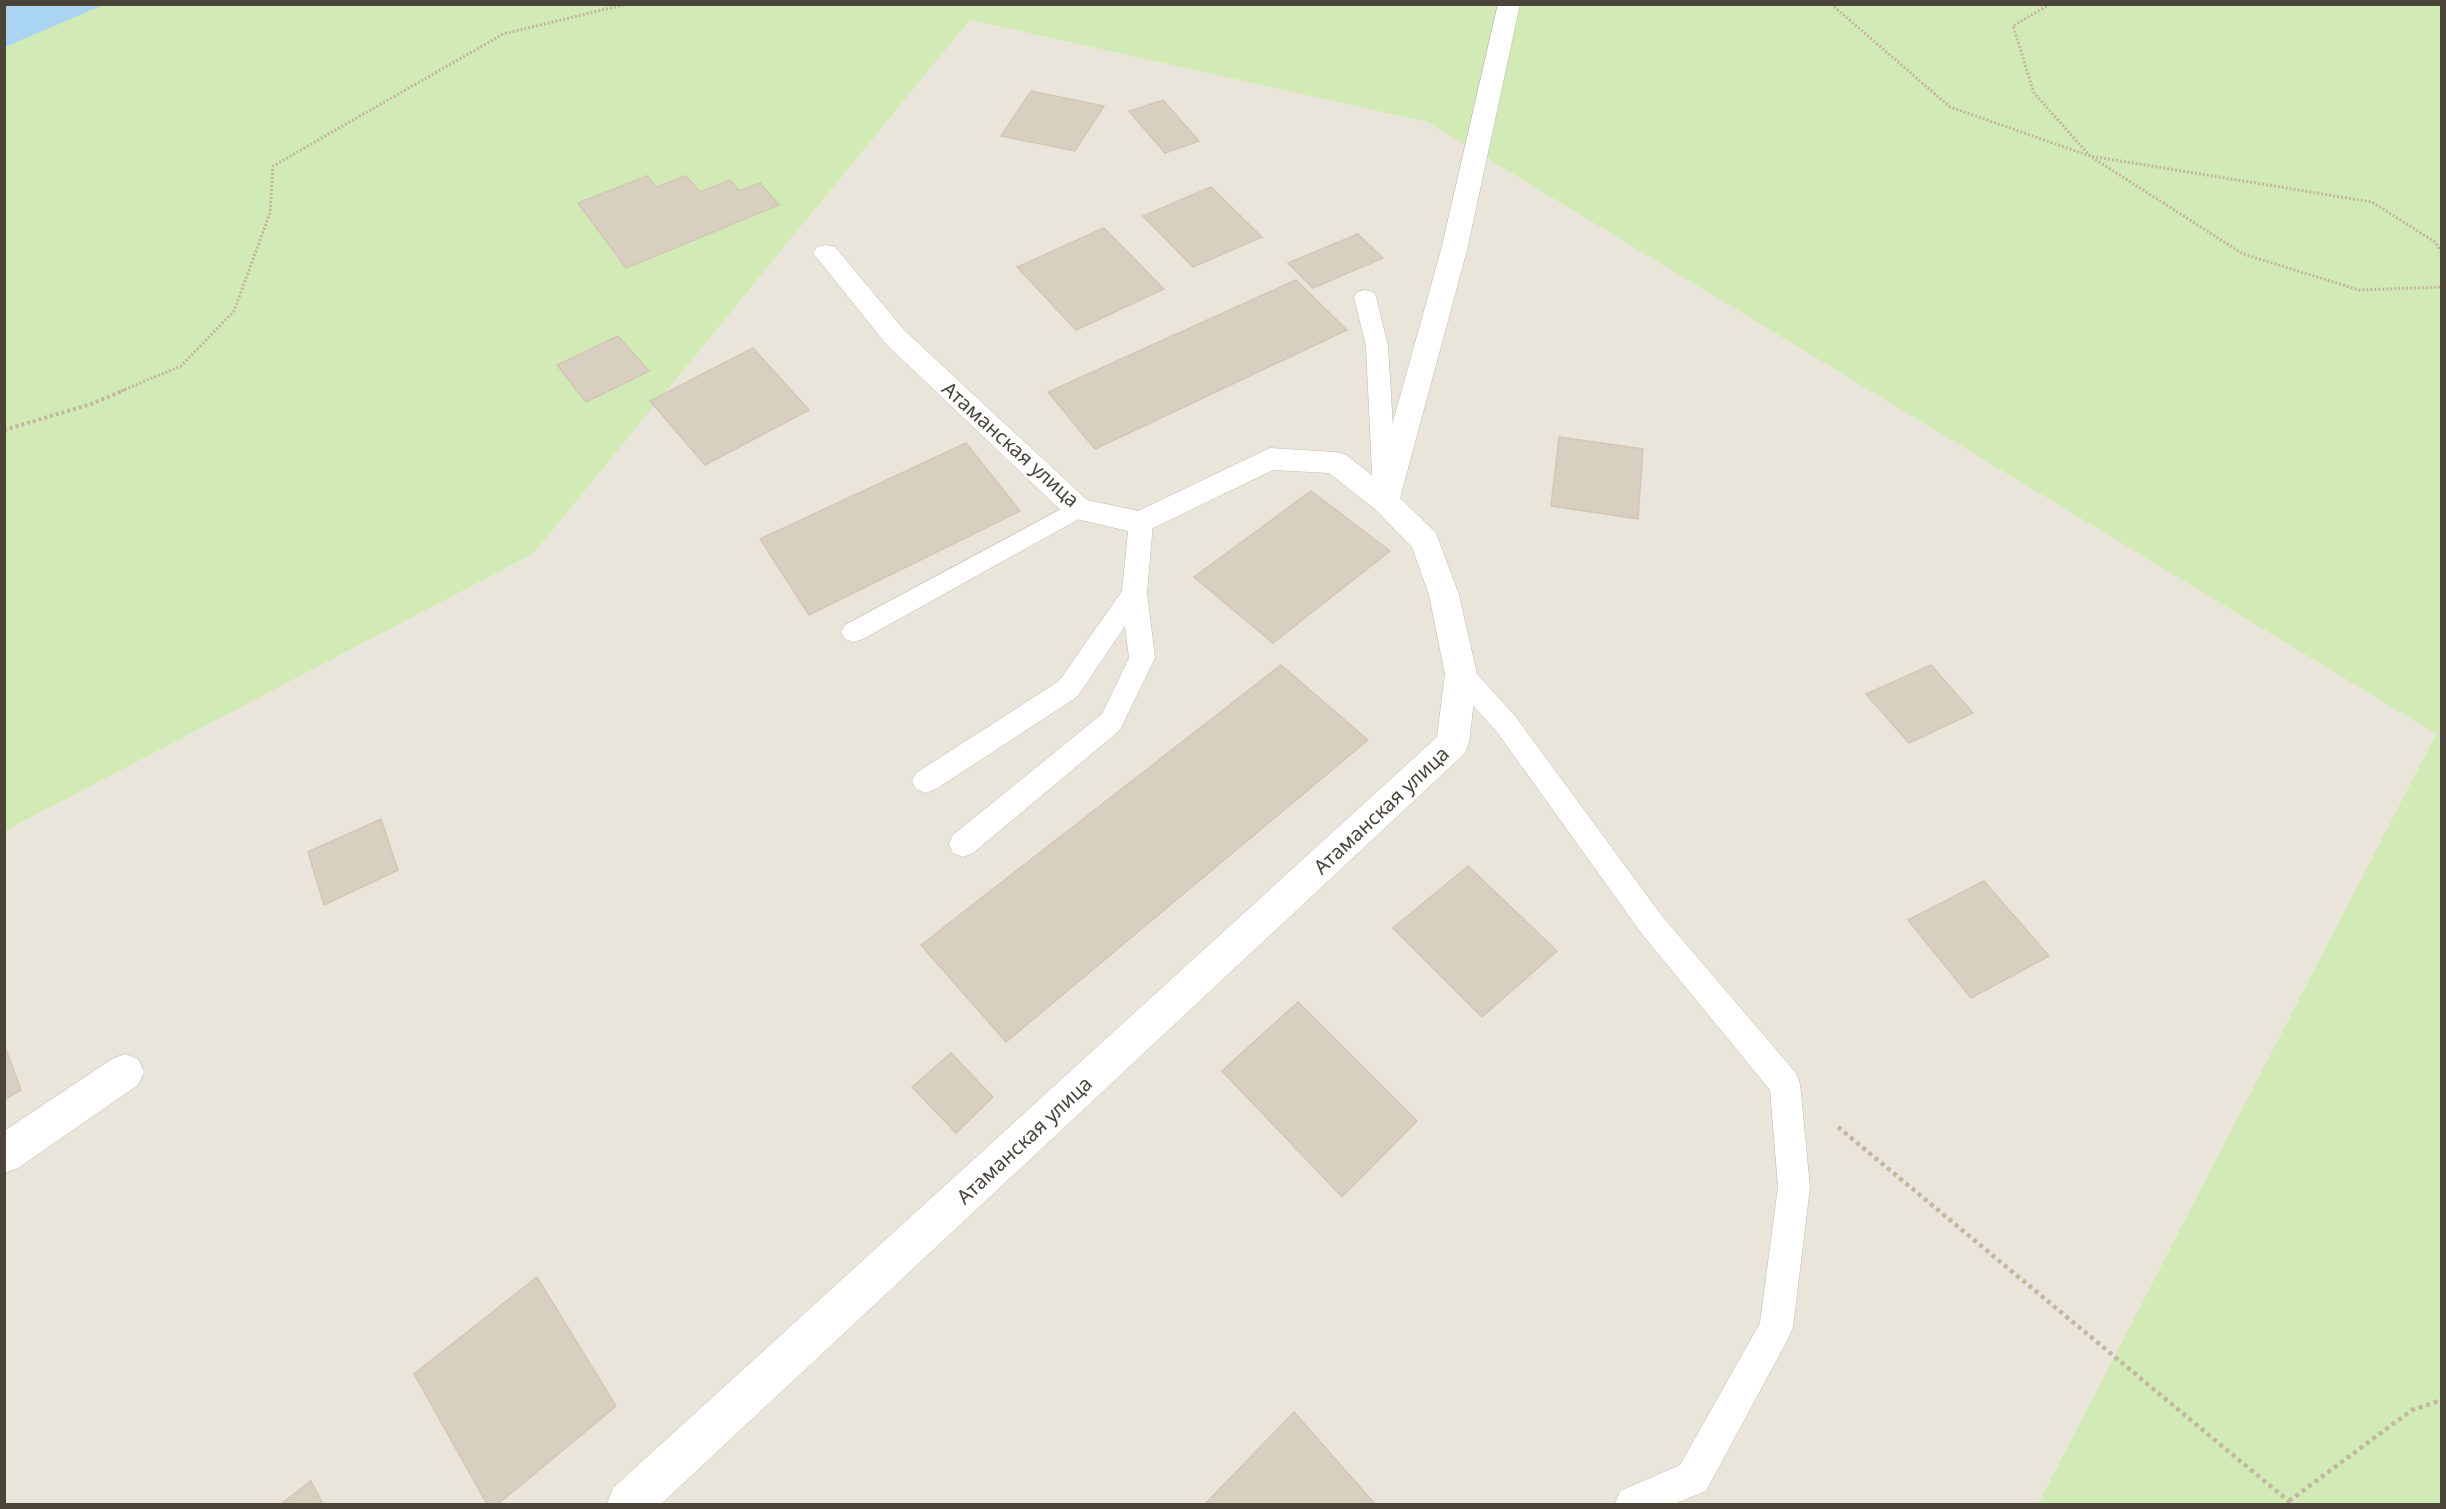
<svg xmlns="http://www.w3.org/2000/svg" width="2446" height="1509" viewBox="0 0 2446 1509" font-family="'Noto Sans',sans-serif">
	<rect width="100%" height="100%" fill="#f6f3ec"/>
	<path fill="#eae5da" d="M970,20l457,102 1009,612 -398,770h-2033v-673l528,-277z"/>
	<path fill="#d2eab5" d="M103,4l2338,1v1499h-403l398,-770 -1009,-612 -457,-102 -437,534 -528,277 -1,-784z"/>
	<path fill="#a9d4f2" d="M5,4h98v1l-98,42z"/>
	<path fill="#d8cfc1" stroke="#d3c7b4" stroke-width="1.5" d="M1031,91l73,15 -29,45 -74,-15z
		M1163,100l36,41 -34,12 -36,-42z
		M647,176l9,11 30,-11 14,16 30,-12 9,11 21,-8 19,22 -153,63 -48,-65z
		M1211,187l51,50 -69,30 -50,-51z
		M1104,228l60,61 -88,41 -59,-63z
		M1358,234l25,24 -70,30 -25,-25z
		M1296,280l51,50 -252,119 -47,-57z
		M618,336l31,35 -63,31 -29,-37z
		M753,348l56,62 -104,55 -55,-64z
		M1559,437l84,12 -5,70 -87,-13z
		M966,443l54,68 -211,104 -49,-76z
		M1311,491l79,60 -117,92 -79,-66z
		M1281,665l87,75 -362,302 -85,-97z
		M1931,665l42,48 -64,30 -43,-49z
		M381,819l17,51 -74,35 -16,-53z
		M1468,866l89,85 -75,66 -89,-89z
		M1984,881l65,75 -78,42 -63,-78z
		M1298,1002l119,119 -75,76 -120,-126z
		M4,1044l17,46 -17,10z
		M951,1053l42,44 -37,36 -44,-46z
		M537,1277l79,129 -118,98h-11l-73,-130z
		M1294,1412l81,92h-170z
		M311,1481l12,23h-42z"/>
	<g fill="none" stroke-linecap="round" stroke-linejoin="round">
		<defs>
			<path id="service" d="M1365,290l8,2 3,5 12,49 9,147 -4,6 -8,3 -8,-3 -4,-6 -7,-147 -12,-49 3,-5z
				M1078,500l8,3 4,6 -4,6 -223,124 -9,3 -9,-3 -4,-7 4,-7z
				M1141,514l9,2 3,7 -6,70 8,65 -35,72 -147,123 -10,4 -10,-4 -4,-9 4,-9 149,-121 27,-56 -4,-32 -48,71 -141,92 -10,4 -10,-4 -4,-8 4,-8 143,-92 63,-90 7,-68 3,-7z
				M1461,663l9,3 45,50 147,200 134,157 4,11 10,103 -17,140 -5,12 -82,152 -32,13h-59l5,-13 60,-26 80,-142 18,-136 -8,-97 -128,-156 -145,-202 -45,-50 -4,-8 4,-8z"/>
			<path id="minor" d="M1498,4h22l-53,246 -67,248 36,35 23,62 18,79 -8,69 -4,10 -804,751h-54l6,-16 824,-751 8,-63 -16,-79 -17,-48 -37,-38 -46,-36 -56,-3 -132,64 -73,-17 -182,-173 -73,-91 4,-6 9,-2 9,2 69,83 183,170 51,11 132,-63 66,4 10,3 31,24 64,-229z
				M125,1054l13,5 6,13 -6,13 -120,83 -14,5v-42l108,-72z"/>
		</defs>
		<use href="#service" stroke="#c2bbae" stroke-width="1"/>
		<use href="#minor" stroke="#c2bbae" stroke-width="1"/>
		<path stroke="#c4b79f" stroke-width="3" stroke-dasharray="2 2" stroke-linecap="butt" d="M1304,4h7
			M1831,4l119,103 140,49 282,46 63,40 7,11
			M2050,4l-37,22 21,67 56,63 153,98 116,36 83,-3
			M121,391l60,-25 53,-55 36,-98 3,-47 230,-132 124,-30"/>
		<path stroke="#c4b79f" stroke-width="4" stroke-dasharray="3 3" stroke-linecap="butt" d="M4,430l87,-26 34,-14"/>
		<path stroke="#c4b79f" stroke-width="4.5" stroke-dasharray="4 4" stroke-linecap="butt" d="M1838,1127l454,377
			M2289,1501l123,-91 30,-10"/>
		<use href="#service" fill="#fff" fill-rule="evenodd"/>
		<use href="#minor" fill="#fff" fill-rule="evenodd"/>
	</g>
	<g text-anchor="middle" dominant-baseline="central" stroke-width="5" stroke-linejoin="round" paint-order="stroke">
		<g font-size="20" fill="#4b4439" stroke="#fff">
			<text transform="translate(1011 444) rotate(42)">Атаманская улица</text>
			<text transform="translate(1381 810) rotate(-43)">Атаманская улица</text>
			<text transform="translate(1024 1140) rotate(-43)">Атаманская улица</text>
		</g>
	</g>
	<rect width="2446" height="1509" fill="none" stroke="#4b4439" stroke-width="12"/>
</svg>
